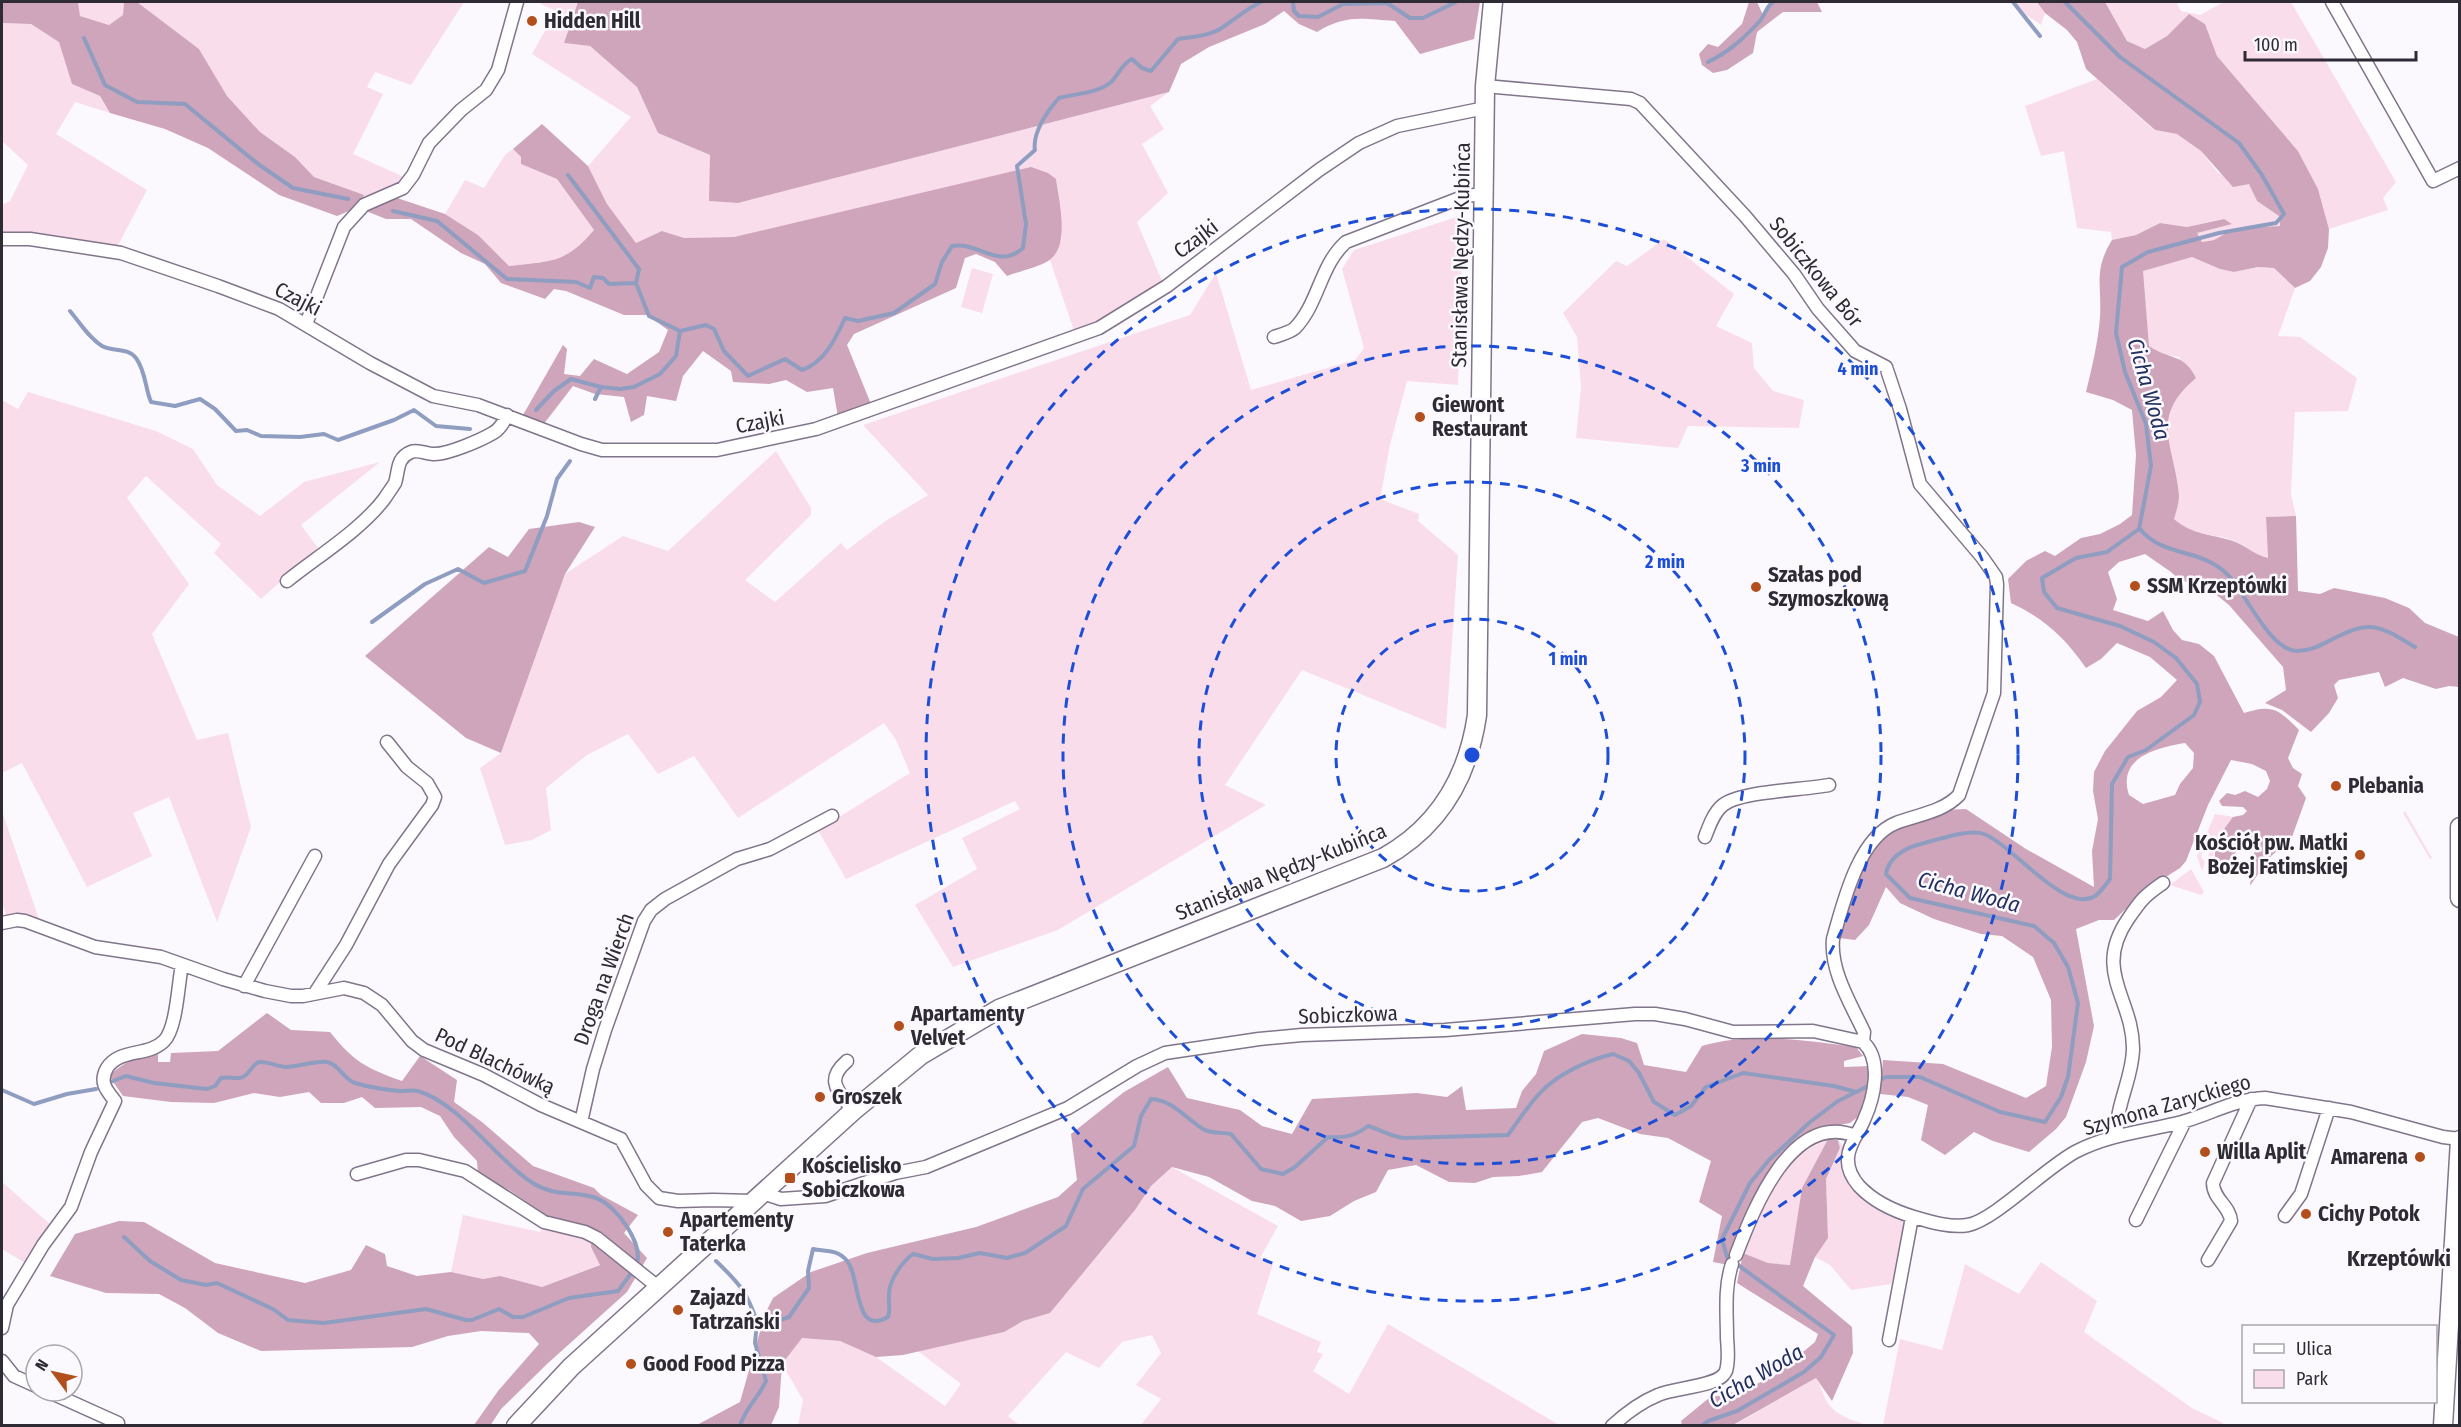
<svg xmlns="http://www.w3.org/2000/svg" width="2461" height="1427" viewBox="0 0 2461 1427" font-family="'Fira Sans Condensed',sans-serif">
	<rect width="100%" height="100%" fill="#fbf9fe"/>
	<path fill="#faddeb" d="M78,2h46l-1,13 -14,10 -29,-9z
		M137,2h327l-53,83 -36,-13 -8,15 16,7 -30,60 51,23 -13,14 -31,11 3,-7 -49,-18 -19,-20 -35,-25 -33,-36 -28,-47z
		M542,2h36l-14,41 26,3 47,41 21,46 52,22v46l28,2 431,-111 -19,14 14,23 -22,15 26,49 -31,29 26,61 -47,30 -42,18 -24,-71 12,-22 -1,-28 -5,-31 -322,58 -50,1 -22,-7 -26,12 -29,-39 -19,-38 43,-49 -99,-63 24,-43 -15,-7z
		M2015,2h22l8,11 -4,12 -16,-11z
		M2105,2h71l5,9 19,4 24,-13h67l105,180 -13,16 5,12 -59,19 -11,-40 -20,-38 -81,-95 -12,-32 -16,-10 -22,22 -22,13 -18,-8z
		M2,23l29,1 29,18 12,42 28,12 10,17 -35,-11 -19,32 91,56 -31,59 -61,-14 -53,-2v-28l8,-4 18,-36 -26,-24z
		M2097,79l57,51 23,4 24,17 17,22 31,10 8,18 22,15 1,11 -47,2 -19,11 -12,2 -6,-9 35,-9 -8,-5 -36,8 -27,-4 -24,12 -24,5 -1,-8 -34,-4 -13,-77 -23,5 -16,-50z
		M513,149l8,8v7l36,15 37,51c-29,34 -43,31 -85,36l-31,-31 -33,-21 20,-34 19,8 21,-33z
		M1463,215l-5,170 -51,-4 -17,64 -10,54 39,15 -1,7 40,34 -12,174 -144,-59 -77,115 41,20 -208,125 -105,37 -38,-62 62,-36 -15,-31 58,-29 -5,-8 -169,78 -28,-49 92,-57 -14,-33 -12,-17 -146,95 -44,-62 -36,18 -30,-40 -41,21 -41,33 5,42 -19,10 -27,5 -25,-77 21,-15 64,-179 58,-38 45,15 108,-100 35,57v7l-66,65 30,22 66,-59 6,7 37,-28 44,-27 -65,-70 327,-110 26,-42 35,117 104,-30 9,-12 -22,-79 12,-19z
		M1664,239l70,55 -18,32 36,17 2,25 19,23 31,9 -5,28 -111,-2 -10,22 -102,-10 5,-51 -4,-50 -14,-24 53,-52 11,5z
		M2192,257l28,12 14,3 25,-5 15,1 21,20 -17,48 22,1 57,41 -9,33 -53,1 -4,82 5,22 -30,1 2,41c-15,-4 -21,-12 -33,-17 -23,-9 -39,-2 -61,-22l5,-22 -13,-66 6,-26 8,-14v-34l-20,-3 -11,-8 -7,-76z
		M972,268l21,6 -11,39 -21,-6z
		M28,392l128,39 37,18 24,36 43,31 44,-34 76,-20 -79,63 17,23 -57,51 -47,-46 7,-9 -75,-68 -19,22 62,86 -37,50 45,106 31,-7 23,94 -34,95 -48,-125 -36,16 19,43 -65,31 -65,-124 -20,10v-373l16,9z
		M2,811l37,108 -15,-5 -18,2 -4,-15z
		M2405,811l27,47 -2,1 -27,-46z
		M2215,814l19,3 -18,23 -3,16 -5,1 2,-6 -3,-12 -2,1 -4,17 4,5 -3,9 -5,-15z
		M2191,869l13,23 -3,3 -31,-10z
		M1828,1139l-26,49 -11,77 -23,-2 -25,-10c10,-28 26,-72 48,-92 11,-9 24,-16 37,-22z
		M1838,1140l7,8 -1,11 34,49 27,12 -2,27 -12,37 -40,6 -21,-25 -15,-8 13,-19 -2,-59 14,-30z
		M1172,1167l106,59 -18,32 13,6 -16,50 64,28 -4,10 6,2 -10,17 36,23 39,-70 173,102 -420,-1 20,-26 -25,-14 25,-32 -9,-18 -30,7 -23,26 -33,-16 -58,64 11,9h-221l5,-25 -21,-36 19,-26 39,3 36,16 69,49 16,-22 -43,-33 86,-19 19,-11 27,-8 85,-103 16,-24z
		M2,1182l49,43 -26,38 -23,-14z
		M463,1215l77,17 7,-16 45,15 -1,16 10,17 -59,23 -42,-11 -17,3 -32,-7z
		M2041,1262l56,39 -13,31 108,76 31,15 -1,2h-339l17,-86 42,11 23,-86 54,30z
		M1816,1378c5,7 6,15 10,22 8,15 27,21 42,25l-135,1z"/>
	<path fill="#cea5ba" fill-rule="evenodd" d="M2,2h76l2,14 29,9 14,-10 1,-13h13l62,47 28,47 33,36 35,25 19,20 50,18 -8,13 -19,8 -58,-21 -71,-47 -43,-19 -55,-16 -10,-17 -28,-12 -13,-42 -28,-18 -29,-1z
		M578,2h902l-6,37 -54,15 -25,-33c-32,-2 -49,-7 -78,11l-18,-8 -15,-13 -19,13 -56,23 -28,17 -12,28 -431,111 -29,-2 1,-46 -52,-22 -21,-46 -47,-41 -26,-3z
		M1749,2h8l6,13 11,-13h43l5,10h-39l-26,20 -4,21 -26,17 -14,3 -11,-8 -3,-11 9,-10 10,3 24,-23z
		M2037,2h68l22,39 18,8 22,-13 22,-22 16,10 12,32 81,95 20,38 11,40 -1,19 -7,19 -11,14 -15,7 -21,-20 -16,-1 -24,5 -14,-3 -28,-12 -49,14 6,75c20,14 35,7 47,32 -48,40 -21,68 -17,118 0,7 -3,16 -5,23 18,16 37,15 59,22 12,4 20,13 35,17l-2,-41 30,-1 2,75 22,3 14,-6 51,10 24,10 16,15 34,14v50l-10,-1 -13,3 -33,-11 -18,9 -6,-15 -40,8 -5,5 4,13 -9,15 -18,19 -29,-22 -17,-7 21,-13 -3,-23 -54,-62 -21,-17 -28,-8 -9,-8 -26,-18 -26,8 -11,10 9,27 -4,11 35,11 15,-10 10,19 9,10 17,4 15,12 30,57c29,-9 34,-4 55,17l-11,28 5,10 9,6 -4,12 8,12 -14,39 -24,22 -18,27 5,-39 -3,-5h-7l-16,18 -13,8 -2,-3 2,-25 17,-23 10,-2 4,-4 -4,-4 -21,-1 -3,-5 8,-8 8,2 10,-4 13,6 9,-8 3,-8 -4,-10 -14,-7 -21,-4 -23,45 -22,56 -6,7 -33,21 -33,31h-15l-23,9 18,97 -8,36 -20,55 -10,12 -27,23 -36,-11 -19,-9 -29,23 -24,-15 7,-35 -20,-8 -28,-3 3,-34 60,4 83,34 20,-12 6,-39 -1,-47 -18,-43 -31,-21 -21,-2 -47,-15 -34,-16 -14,-16 -17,38 -14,15 -16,-2 18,-61 15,-35 19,-16 53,-16 22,-1 60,40 68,38 -2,-36 6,-32 -5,-28 1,-19 11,-21 32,-40 24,-14 16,-17 -27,-23 -33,-14 -16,16 -15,9c-21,-30 -41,-49 -75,-65l-3,-24 18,-18 19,-10 10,5 26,-18 19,-4 20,-10 12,-9 4,-60 -4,-45 -19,-10 -27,-8c6,-25 12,-49 14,-75 2,-32 -7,-46 12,-77l24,-5 24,-12 27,4 37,-8 8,5 -35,9 5,9 12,-2 19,-11 47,-3 -1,-10 -22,-15 -8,-17 -16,3 -32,-36 -24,-17 -22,-4 -69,-61 -9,-27 -10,-12 -22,-17zM2185,743l9,10 -1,15 -13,16 -5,11 -32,9 -14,-9c-12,-37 26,-47 56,-52z
		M542,124l46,42 19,38 29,39 26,-12 22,7 50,-1 297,-70 17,6 8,6c3,22 15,68 -8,82 -12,7 -28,10 -41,15l-12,-14 -19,-8 -11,4 -9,30 -102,46 -7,11 24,59 -33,13 -5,-29 -26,4 -21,-12 -17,4 -36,-2 -2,-11 -28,-20 -20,25 -7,25 -29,-5 -3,19 -13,7 -7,-25 -29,-3 -22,-8 -30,39 -20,-10 40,-70 4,4 -3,25 16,2 14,-17 33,15 32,-22 9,-22 -21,-15h-23l-58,-24 -12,-2 -9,10 -44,-16 -16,-19 -24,-11 -50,-34h-25l-20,-8 31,-13 48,16 33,21 31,31c42,-5 56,-2 85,-36l-37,-51 -36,-15v-7l-8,-8z
		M579,522l16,5 -30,47 -64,179 -35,-15 -101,-82 124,-109 19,10 21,-28z
		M267,1013l24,17 39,2c24,30 36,36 72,49l18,-25 37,24 -3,22 28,20 51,44 61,22 7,7 37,20 -14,18 23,25 -20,34 -80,72 -46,45 -11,17 -16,-1 24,-34 41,-47 -10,-11 -48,-2 -33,5 -36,11 -151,4 -43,-18 -33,-25 -26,-14 -53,-1 -56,-17 25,-42 44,-13 25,1 71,41 90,20 46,-13 15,-25 19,9 2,12 30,10 34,-4 32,7 17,-3 42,11 58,-22 -9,-18 1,-16 -45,-15 -38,-26 -31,-16 -1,-13 -23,-24 -14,-21 -19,-9 -46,1 -13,-11 -18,6h-23l-12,-11 -29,5 -26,-4 -40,10 -43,-1 -48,-6 -14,-20c13,-13 30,-21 49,-22v8h12l1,-9 47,-2z
		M1582,1034l39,4 16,5 7,22 42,7 16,-26c50,-15 103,-5 154,1l7,9 -19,5v6l27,-1 -4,33 -8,17 -9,7 -21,4 -27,12 -21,21 -52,105 -16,-3 9,-46 -23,-14 12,-41 -43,-23 -28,-4 -42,-16 -16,4 -40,50 -23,4 -26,1 -18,6 -26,-1 -33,-17 -28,5 -12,22 -22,9 -24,15 -29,5 -26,-15 -23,-5 -43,-24 -37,-10 -21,19 -16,24 -85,103 -27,8 -19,11 -101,23 -27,2 -36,-16 -38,-3 -20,26 -3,43 -8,18 -76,1 45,-24 25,-88 8,-16 38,-26 56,-19 109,-26 82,-30 19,-17 -6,-46 53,-42 44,-25 19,31 53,12 22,16 30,8 20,-35 105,-6 30,4 15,-11 4,24 50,-2 6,-17 14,-17 8,-23z
		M1828,1139l10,1 2,8 -14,31 2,59 -13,19 -12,29 49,41 1,26 -21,48 -16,-23 -83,47h-51l-1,-4 28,-23 33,-8 31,-13 42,-35 3,-8 -81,-51 6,-30 25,10 22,2 12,-77z"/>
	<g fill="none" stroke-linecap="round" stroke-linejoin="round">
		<path stroke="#8f9dc1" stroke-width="4" d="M1293,2l1,9 5,5 19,1 25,-13 44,-1 23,15h13l33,-16
			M2013,2l27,34
			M84,38l21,47 32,17 48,2 73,60 35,24 55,11
			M1708,62c21,-10 36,-24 52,-41 5,-6 6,-14 13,-19
			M568,175l71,94 -3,14
			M393,211l44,10 70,58 69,3 14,6 4,-11 9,1 6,6 27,-1 13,33 31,15
			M70,311c10,12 19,27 32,35 11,6 25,1 34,12 10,14 9,30 15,44l24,4 25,-7 15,10 21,22 11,-1 14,6 39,1 24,-3 14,6 56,-20 20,-10 22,16 34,3
			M595,399l6,-12
			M536,410l18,-19 17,-12 30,8 19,2 14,-2 26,-13 16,-18 4,-25 26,-6 8,4 10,22 24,25 37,-17 17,11c22,-7 34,-32 43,-52l13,3 36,-8 41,-29 7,-22 10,-16c28,-4 46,24 71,2l3,-24 -9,-58 18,-16c-3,-17 13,-40 24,-52 16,-4 38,-5 51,-15 9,-8 11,-19 22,-24l10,9 9,3 27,-32c14,-2 30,-3 42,-10 14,-9 26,-20 41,-27
			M2140,529c22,28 61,19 87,45 19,19 42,75 69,77 14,0 23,-5 35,-11 40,-21 47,-15 84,7
			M372,622l53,-38 33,-15 26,14 41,-12 22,-55 10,-37 13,-18
			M108,1083l18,-7 28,7 53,6 8,-3 6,-8c8,-2 15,2 22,-1 7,-3 9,-13 16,-15 9,-1 18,5 27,5 12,0 31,-7 41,-5 12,2 16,17 28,21 14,4 31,7 45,8 6,0 13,-1 18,0 41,12 77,67 113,91 25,16 42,8 65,16 20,7 47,45 41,65
			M2,1090l32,14 33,-10 29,-5
			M124,1237l26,24 31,19 25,5 11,-2 56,26 15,11 36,3 102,-14 40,11h6l27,-11 14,8h10l46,-19 49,-7 14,-19
			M716,1261c23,22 31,31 41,61
			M740,1426c5,-18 19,-29 26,-45l-11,-38 2,-21 11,2 21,-7 20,-29 -1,-17 5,-22c13,3 25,0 34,12 14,16 6,76 41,56 3,-9 0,-15 1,-24 1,-14 13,-31 24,-39l20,5 25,-1 22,-5 27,5 18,-5 41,-27 17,-37 51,-43 7,-30 10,-17c22,1 34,19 52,30 7,5 19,3 28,5l30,35 22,5 12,-7 33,-30c17,1 27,-1 40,-11 13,4 22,10 36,12l104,-3c10,-14 20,-29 31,-41 18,-20 49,-34 74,-40l16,7 10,12 15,29 21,13 16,-9 15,-19 37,-14 91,13 22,6
			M1702,1426l6,-5 29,-10 67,-39 17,-15 13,-22 -107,-78 -5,-18 28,-56 19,-23 41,-38 28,-21 48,-24h34l80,35 45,10 16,-25 7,-20 10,-74 -10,-36 -14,-24 -20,-17 -124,-28 -24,-24c2,-15 17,-25 31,-29 17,-4 52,-17 67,-11 29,11 81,81 111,62 6,-4 11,-12 15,-17l2,-95 16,-27 18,-7 48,-35 6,-13 -3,-18 -21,-26 -22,-16 -34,-16 -63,-18 -13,-16 -2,-14 34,-20 31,-6 32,-23 12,-63 -5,-42 -21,-52 -9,-39 6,-66 26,-15 71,-19 57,-10 8,-9 -22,-39 -23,-32 -119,-86 -55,-55"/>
		<defs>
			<path id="street" d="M2332,2l101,179 27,-13
				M1485,86l146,13 9,4 105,113 49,58 24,35 37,42 31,16 14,42 20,75 62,73 14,20 1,7 -3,109 -35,102c-16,17 -42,20 -63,28 -38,15 -53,81 -63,116 -3,32 18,65 31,93l-1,10
				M2,239h28l91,14 97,33 61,23 91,54 63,33 45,9 103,39 21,6h115l99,-21 283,-101 68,-42 152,-116 40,-27 38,-17 88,-18
				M306,324l38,-97 20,-22 39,-17 10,-13 16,-32 32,-33 25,-20 12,-20 19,-68
				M1274,337c6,-2 17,-5 21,-9 24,-25 25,-63 51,-86l119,-46 19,-2
				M287,581c31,-25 74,-51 98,-83 3,-5 7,-10 10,-15 4,-12 1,-25 16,-31 7,-3 15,2 22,2 14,1 48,-14 60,-21 7,-4 11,-11 14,-18
				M1705,837c4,-11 9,-25 18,-32 18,-14 81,-15 106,-20
				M2,923l15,-3 8,1 70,26 66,10 62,22 42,12 26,5h12l41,-8 20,5 18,12 30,36 12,9 60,25 57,30 80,34 25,46 13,13 19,3 35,-1 40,1
				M244,986l71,-130
				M315,993l31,-48 43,-81 43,-59 3,-8 -8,-14 -20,-16 -20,-25
				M847,1061c-23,20 -8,30 6,50
				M581,1122l12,-53 12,-39 39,-109 7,-11 14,-11 72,-40 33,-10 62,-33
				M2117,1136c-2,-30 15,-56 16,-86 1,-51 -41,-78 -5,-131 13,-19 16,-23 35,-36
				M357,1174l49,-14h13l46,11 79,51 41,10 12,6 61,49
				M762,1193l19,6 44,-3 70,-23 31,-6 142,-59 69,-42 28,-13 94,-14 43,-4 143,-5 190,-16h20l30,5 48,13 80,-1 50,11c20,18 11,56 1,78 -5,12 -15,24 -16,37 -1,11 4,21 11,29 15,16 35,25 55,31 17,5 37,11 54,8 27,-5 79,-59 109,-74 33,-17 70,-20 105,-29 28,-8 54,-23 83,-24l86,14 92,25 17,2
				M2285,1216l16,-22 28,-86
				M2136,1220l49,-99
				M1736,1255c17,-44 55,-145 120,-119
				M2208,1260l23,-39c-1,-15 -18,-22 -18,-38l38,-84
				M2,1328l5,-23 36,-60 28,-38 20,-55 24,-51c-9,-11 -16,-19 -8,-33 13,-20 41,-11 57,-27 13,-13 14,-58 18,-76
				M1889,1340l23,-123
				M2,1361l12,15 22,10
				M47,1391l71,32
				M1612,1426c14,-13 29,-24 46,-31 18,-8 62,-8 68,-24 3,-10 2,-22 1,-33 0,-24 -3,-50 5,-74"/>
			<path id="secondary" d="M2460,827v71
				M516,1426l55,-59 282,-256 68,-56 78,-46 384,-151c56,-31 85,-81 94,-143l8,-629 8,-84
				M2443,1426l17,-286"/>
		</defs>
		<use href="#street" stroke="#80758b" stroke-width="15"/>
		<use href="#secondary" stroke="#80758b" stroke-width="21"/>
		<use href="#street" stroke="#fff" stroke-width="12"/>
		<use href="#secondary" stroke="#fff" stroke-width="18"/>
	</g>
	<g fill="none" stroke="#1d4ed8" stroke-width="3" stroke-dasharray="10 8">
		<circle cx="1472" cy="755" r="136"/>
		<circle cx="1472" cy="755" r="273"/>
		<circle cx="1472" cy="755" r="409"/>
		<circle cx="1472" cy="755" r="546"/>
	</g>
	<g fill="#b34f1c" stroke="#fbf9fe" stroke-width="2">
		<circle cx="532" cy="21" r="6"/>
		<circle cx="1420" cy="417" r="6"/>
		<circle cx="2135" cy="586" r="6"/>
		<circle cx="1756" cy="587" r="6"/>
		<circle cx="2336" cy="786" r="6"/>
		<circle cx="2360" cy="855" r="6"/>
		<circle cx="899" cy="1026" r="6"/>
		<circle cx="820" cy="1097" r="6"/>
		<circle cx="2205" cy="1152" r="6"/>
		<circle cx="2420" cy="1157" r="6"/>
		<rect x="784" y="1172" width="12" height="12" rx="3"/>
		<circle cx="2306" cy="1214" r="6"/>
		<circle cx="668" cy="1232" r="6"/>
		<circle cx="678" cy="1310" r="6"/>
		<circle cx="631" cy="1364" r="6"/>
	</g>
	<g text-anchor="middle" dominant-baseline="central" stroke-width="5" stroke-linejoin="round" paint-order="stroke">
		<g font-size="21" font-weight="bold" fill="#2f2b34" stroke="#fbf9fe" text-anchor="start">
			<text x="544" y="21">Hidden Hill</text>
			<text x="1432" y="405">Giewont<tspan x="1432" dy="24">Restaurant</tspan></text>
			<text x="1768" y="575">Szałas pod<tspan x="1768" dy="24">Szymoszkową</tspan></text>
			<text x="2147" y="586">SSM Krzeptówki</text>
			<text x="2348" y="786">Plebania</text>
			<text x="2348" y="843" text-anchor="end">Kościół pw. Matki<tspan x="2348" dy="24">Bożej Fatimskiej</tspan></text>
			<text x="911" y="1014">Apartamenty<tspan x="911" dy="24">Velvet</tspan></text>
			<text x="832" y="1097">Groszek</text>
			<text x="2217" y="1152">Willa Aplit</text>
			<text x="2408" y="1157" text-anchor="end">Amarena</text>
			<text x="802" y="1166">Kościelisko<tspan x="802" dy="24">Sobiczkowa</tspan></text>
			<text x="2318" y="1214">Cichy Potok</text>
			<text x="680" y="1220">Apartementy<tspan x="680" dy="24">Taterka</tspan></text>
			<text x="690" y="1298">Zajazd<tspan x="690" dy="24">Tatrzański</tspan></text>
			<text x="643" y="1364">Good Food Pizza</text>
		</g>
		<g font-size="21" fill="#2f2b34" stroke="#fbf9fe">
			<text transform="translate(1196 239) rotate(-37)">Czajki</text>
			<text transform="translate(1461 255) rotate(-89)">Stanisława Nędzy-Kubińca</text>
			<text transform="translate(1816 272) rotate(51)">Sobiczkowa Bór</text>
			<text transform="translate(298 299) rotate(27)">Czajki</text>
			<text transform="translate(760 422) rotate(-11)">Czajki</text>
			<text transform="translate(1281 872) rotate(-22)">Stanisława Nędzy-Kubińca</text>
			<text transform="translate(604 979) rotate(-70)">Droga na Wierch</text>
			<text transform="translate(1348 1015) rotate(-2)">Sobiczkowa</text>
			<text transform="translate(495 1061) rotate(25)">Pod Blachówką</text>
			<text transform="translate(2167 1105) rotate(-16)">Szymona Zaryckiego</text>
		</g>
		<g font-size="22" font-style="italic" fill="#22305f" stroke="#fbf9fe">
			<text transform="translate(2149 389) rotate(74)">Cicha Woda</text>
			<text transform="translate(1969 892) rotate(15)">Cicha Woda</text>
			<text transform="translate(1756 1376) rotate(-30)">Cicha Woda</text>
		</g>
		<g font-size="22" font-weight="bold" fill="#2f2b34" stroke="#fbf9fe">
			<text x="2399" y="1258">Krzeptówki</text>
		</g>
	</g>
	<circle cx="1472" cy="755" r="9" fill="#1d4ed8" stroke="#fbf9fe" stroke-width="3"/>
	<g font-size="18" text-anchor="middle" font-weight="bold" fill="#1d4ed8" stroke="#fbf9fe" stroke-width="5" stroke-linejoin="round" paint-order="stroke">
		<text x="1858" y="375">4 min</text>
		<text x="1761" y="472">3 min</text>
		<text x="1665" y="568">2 min</text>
		<text x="1568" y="665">1 min</text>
	</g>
	<rect width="2461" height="1427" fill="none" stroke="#2f2b34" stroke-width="6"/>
	<rect x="2242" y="1325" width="195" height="78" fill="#fbf9fe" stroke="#a9a7ad" stroke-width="1.5"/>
	<rect x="2254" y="1344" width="30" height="9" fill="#ffffff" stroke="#a9a7ad" stroke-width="1.5"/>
	<text x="2296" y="1355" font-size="18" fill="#2f2b34">Ulica</text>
	<rect x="2254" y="1370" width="30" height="18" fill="#faddeb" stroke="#a9a7ad" stroke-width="1.5"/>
	<text x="2296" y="1385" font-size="18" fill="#2f2b34">Park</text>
	<g transform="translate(54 1373) rotate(303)"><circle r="28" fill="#fbf9fe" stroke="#a9a7ad" stroke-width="1.5"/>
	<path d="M0-4.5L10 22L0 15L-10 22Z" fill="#b34f1c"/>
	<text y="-9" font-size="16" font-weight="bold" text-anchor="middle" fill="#2f2b34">N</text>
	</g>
	<path d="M2245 51v9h171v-9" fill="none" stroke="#2f2b34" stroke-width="3"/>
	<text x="2254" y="51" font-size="18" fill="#2f2b34" stroke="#fbf9fe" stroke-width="4.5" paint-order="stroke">100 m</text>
</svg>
